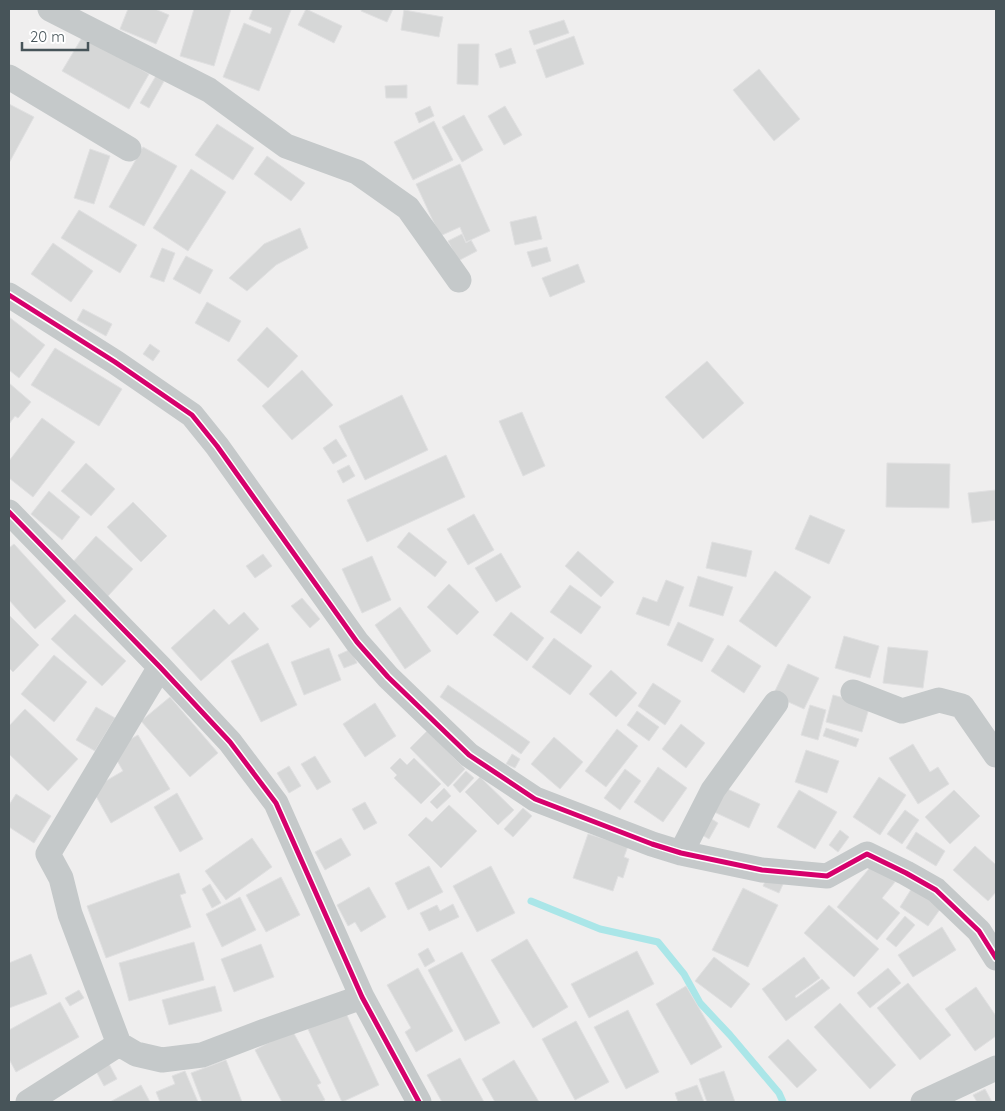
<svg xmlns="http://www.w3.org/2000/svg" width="1005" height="1111" viewBox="0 0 1005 1111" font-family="Quicksand,sans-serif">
	<rect width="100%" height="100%" fill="#efeeee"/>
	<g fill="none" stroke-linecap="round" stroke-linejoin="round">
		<path stroke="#aae6e8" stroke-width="7" d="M531,901l69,28 58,13 26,32 16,29 30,32 49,58 4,9"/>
	</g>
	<path fill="#d6d7d7" stroke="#e0e0e1" d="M128,9h27l14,6 -13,29 -36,-15z
		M194,9h37l-17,57 -34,-10z
		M253,9h34l4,1 -32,81 -36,-14 21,-54 26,11 2,-6 -23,-9z
		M306,9l36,17 -8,17 -36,-18z
		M362,9h31l-6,13 -26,-11z
		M404,10l39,7 -4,20 -38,-7z
		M564,20l5,13 -35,12 -5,-14z
		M83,36l66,38 -20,35 -67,-38z
		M574,36l10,28 -38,14 -10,-28z
		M458,44h21l-1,41 -21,-1z
		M511,48l5,15 -16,5 -5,-14z
		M160,69l8,5 -19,34 -9,-5z
		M759,69l41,50 -26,22 -41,-51z
		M407,85v13h-21l-1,-12z
		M9,104l25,13 -25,46z
		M430,106l4,10 -15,7 -4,-10z
		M505,106l17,29 -18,10 -16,-29z
		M464,115l19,35 -21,12 -20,-35z
		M434,121l19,39 -40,20 -19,-38z
		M217,124l37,24 -21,32 -38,-25z
		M143,147l34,19 -33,60 -35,-19z
		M90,149l20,7 -16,48 -20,-6z
		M267,156l38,27 -14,18 -37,-27z
		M460,164l30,67 -24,11 -6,-15 -20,9 -24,-52z
		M191,169l35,23 -38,59 -35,-23z
		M79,210l58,35 -17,28 -59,-35z
		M536,216l6,23 -27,6 -5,-23z
		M300,228l8,20 -32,17 -29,26 -18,-13 35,-34z
		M462,234l4,9 5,-3 6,11 -19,10 -10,-20z
		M53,243l40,28 -22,31 -40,-28z
		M547,247l4,14 -19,6 -5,-15z
		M162,248l13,5 -11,29 -14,-5z
		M186,256l27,14 -13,24 -27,-15z
		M578,264l7,18 -35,15 -8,-19z
		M207,302l34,19 -12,21 -34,-19z
		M83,309l29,15 -6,12 -29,-16z
		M9,317l36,28 -26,33 -10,-8z
		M267,327l31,29 -30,32 -31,-28z
		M150,344l10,7 -7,10 -10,-7z
		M55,348l67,41 -23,37 -68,-41z
		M707,361l37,42 -41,36 -38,-42z
		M302,370l31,35 -41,35 -30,-34z
		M9,383l22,19 -13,16 -3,-2 -6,8z
		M402,395l26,55 -63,30 -26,-54z
		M522,412l23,54 -22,10 -24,-55z
		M42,418l33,24 -42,55 -24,-19v-17z
		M336,439l11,17 -14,8 -10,-16z
		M446,455l19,42 -98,45 -20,-42z
		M86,463l29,26 -24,27 -30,-25z
		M887,463l63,1 -1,44 -63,-1z
		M349,465l6,11 -12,7 -6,-12z
		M996,490v30l-24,3 -4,-30z
		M49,491l31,26 -18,23 -31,-26z
		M133,502l34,34 -26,26 -34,-35z
		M474,514l20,36 -26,15 -21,-36z
		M810,515l35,15 -16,34 -34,-15z
		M409,532l38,30 -12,15 -38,-30z
		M96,536l37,33 -25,27 -36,-33z
		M712,542l40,9 -6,26 -40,-9z
		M14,544l52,57 -31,28 -26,-29v-52z
		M578,551l36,31 -13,15 -36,-31z
		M501,553l20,34 -25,15 -21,-34z
		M263,554l9,12 -17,12 -9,-12z
		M372,556l19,44 -29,13 -20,-44z
		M775,571l36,26 -35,50 -37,-26z
		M698,576l35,11 -10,29 -34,-10z
		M666,580l18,7 -15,39 -33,-12 7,-17 14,5z
		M449,584l30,28 -22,23 -30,-28z
		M570,585l31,22 -20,27 -31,-22z
		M302,598l18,21 -10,9 -19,-22z
		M400,607l31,44 -26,18 -30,-44z
		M214,609l15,16 15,-13 15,17 -58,52 -30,-33z
		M511,612l33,26 -17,23 -34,-26z
		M75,614l51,47 -24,25 -51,-47z
		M9,615l30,30 -26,27 -4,-4z
		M678,622l36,17 -12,23 -35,-17z
		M844,636l35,10 -9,32 -35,-10z
		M554,638l38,28 -22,29 -38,-28z
		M268,643l29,62 -36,17 -30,-61z
		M728,645l33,21 -17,27 -33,-22z
		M888,647l40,4 -5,37 -40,-5z
		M329,648l12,32 -37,15 -13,-33z
		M351,649l6,14 -13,5 -6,-13z
		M54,655l33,27 -33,40 -33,-28z
		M788,664l31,14 -15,31 -31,-14z
		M611,670l26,23 -21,24 -27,-23z
		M653,683l28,18 -16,24 -27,-19z
		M448,685l82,57 -9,12 -81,-57z
		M833,695l37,10 -8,27 -36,-10z
		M170,697l48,56 -28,24 -49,-56z
		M375,703l21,33 -31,21 -22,-33z
		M810,705l16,5 -8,30 -17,-5z
		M96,707l19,11 -20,33 -19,-11z
		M25,709l53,50 -30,32 -39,-37v-28z
		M637,711l22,16 -10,14 -22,-16z
		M681,724l24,19 -19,25 -24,-19z
		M826,728l33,11 -3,8 -33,-11z
		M617,729l21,17 -32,41 -21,-16z
		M427,731l38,38 -17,18 -38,-39z
		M138,735l32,54 -59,34 -19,-34 31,-18 -12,-21z
		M554,737l29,25 -23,27 -29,-25z
		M913,744l17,28 8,-5 11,17 -31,20 -29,-46z
		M806,750l33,11 -12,32 -32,-11z
		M512,754l8,5 -5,9 -9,-4z
		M315,756l16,26 -14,8 -16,-26z
		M400,758l7,7 7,-7 27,26 -20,20 -27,-26 3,-3 -7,-7z
		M289,766l12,20 -12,7 -12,-20z
		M658,767l29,21 -24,34 -29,-20z
		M625,769l16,12 -21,29 -16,-12z
		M466,771l8,7 -14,15 -7,-8z
		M480,777l34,33 -16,15 -33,-33z
		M879,777l27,18 -26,40 -27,-18z
		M723,787l37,17 -11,24 -37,-17z
		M444,788l7,8 -14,13 -7,-7z
		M799,790l38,22 -22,37 -38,-22z
		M954,790l26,26 -30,28 -25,-27z
		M177,793l26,46 -23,13 -26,-45z
		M16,794l35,22 -17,27 -25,-16v-22z
		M365,802l12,21 -13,7 -12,-21z
		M449,805l28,26 -36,37 -33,-33 18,-18 6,5z
		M523,808l9,8 -19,21 -9,-8z
		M905,810l14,10 -17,24 -15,-10z
		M707,816l11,7 -9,16 -12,-7z
		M840,830l9,7 -11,15 -9,-7z
		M916,832l29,19 -9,15 -30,-18z
		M588,834l40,12 -4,11 5,2 -6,19 -5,-2 -5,15 -40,-13z
		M252,838l20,29 -46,33 -21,-29z
		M341,838l10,17 -26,15 -10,-18z
		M975,846l21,19v27l-8,9 -35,-31z
		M873,864l22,18 -13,16 18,15 -23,27 -40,-33z
		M429,866l14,26 -35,18 -13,-27z
		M491,866l24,47 -38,19 -24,-46z
		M179,873l7,20 -6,2 11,32 -85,31 -19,-52z
		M768,875l16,7 -5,11 -16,-7z
		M281,877l19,38 -34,17 -20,-37z
		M210,884l11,19 -9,5 -10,-19z
		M369,887l17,30 -25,15 -6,-10 -7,4 -11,-21z
		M743,888l35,17 -30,62 -36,-17z
		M912,888l29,20 -13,18 -28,-19z
		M240,897l16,33 -34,17 -16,-33z
		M453,904l6,13 -30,14 -9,-18 17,-8 3,6z
		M829,905l50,44 -25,28 -50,-44z
		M905,916l10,9 -19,22 -10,-8z
		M942,927l14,23 -43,27 -15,-22z
		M527,939l41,68 -35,21 -42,-68z
		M194,942l10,38 -75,21 -10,-38z
		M261,944l13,33 -40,15 -13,-33z
		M428,948l7,13 -10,6 -7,-13z
		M637,951l17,33 -65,34 -18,-34z
		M462,952l38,71 -35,18 -37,-71z
		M31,954l16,40 -38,14v-45z
		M714,957l36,27 -19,24 -36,-27z
		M804,957l16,21 -25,18 1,2 26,-19 8,9 -44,33 -24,-32z
		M418,968l35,63 -37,21 -11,-20 6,-4 -24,-43z
		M888,968l13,15 -31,25 -13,-15z
		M908,983l43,52 -31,25 -43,-52z
		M215,986l7,25 -53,14 -7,-25z
		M686,986l36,61 -31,18 -35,-61z
		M976,987l20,29v20l-21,15 -30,-42z
		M79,990l5,8 -14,8 -5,-8z
		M60,1002l19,35 -63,35 -7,-13v-29z
		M840,1003l56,62 -26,24 -56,-62z
		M628,1010l31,62 -33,17 -32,-62z
		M345,1011l34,74 -37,17 -34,-73z
		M576,1021l33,61 -34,18 -33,-61z
		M292,1030l29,53 -4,2 8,15 -4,2h-39l-27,-52z
		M788,1039l29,31 -20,18 -29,-31z
		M460,1058l24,44h-42l-15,-27z
		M226,1060l16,42h-40l-11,-29z
		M514,1060l25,42h-44l-13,-23z
		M109,1064l8,15 -13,7 -8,-15z
		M185,1071l13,31h-38l-4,-10 19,-8 -3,-8z
		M724,1071l11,31h-28l-8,-23z
		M141,1085l9,17h-40z
		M697,1085l7,17h-26l-3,-9z
		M985,1089l7,13h-15l-4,-7z"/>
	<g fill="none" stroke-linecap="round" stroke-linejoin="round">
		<path stroke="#c5c9ca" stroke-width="25" d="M50,9l159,81 77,56 71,26 51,36 51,72
			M9,77l120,72
			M9,295l106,67 77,53 25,31 140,196 31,35 81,78 66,44 117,45 29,9 81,17 65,6 40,-22 39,19 30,17 43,41 17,27
			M9,512l151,155 70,75 46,61 86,194 57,105
			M853,692l49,19 37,-11 23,6 34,49
			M681,853l32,-63 63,-87
			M119,1044l-49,-130 -9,-36 -13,-24 112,-187
			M28,1102l91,-58 17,10 26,6 40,-5 63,-24 97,-34
			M923,1102l73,-34"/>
		<defs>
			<path id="cycleway" d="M9,295l106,67 77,53 25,31 140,196 31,35 81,78 66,44 117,45 29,9 81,17 65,6 40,-22 39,19 30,17 43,41 17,27
				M9,512l151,155 70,75 46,61 86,194 57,105"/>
		</defs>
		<use href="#cycleway" stroke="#fff" stroke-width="8"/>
		<use href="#cycleway" stroke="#d6006c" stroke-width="5"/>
	</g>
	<rect width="1005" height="1111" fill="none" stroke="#475459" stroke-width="20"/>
	<path d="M22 42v8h66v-8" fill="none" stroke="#475459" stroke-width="2.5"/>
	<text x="30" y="42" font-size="15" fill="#475459" stroke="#ffffff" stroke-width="4" paint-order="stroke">20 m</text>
</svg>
